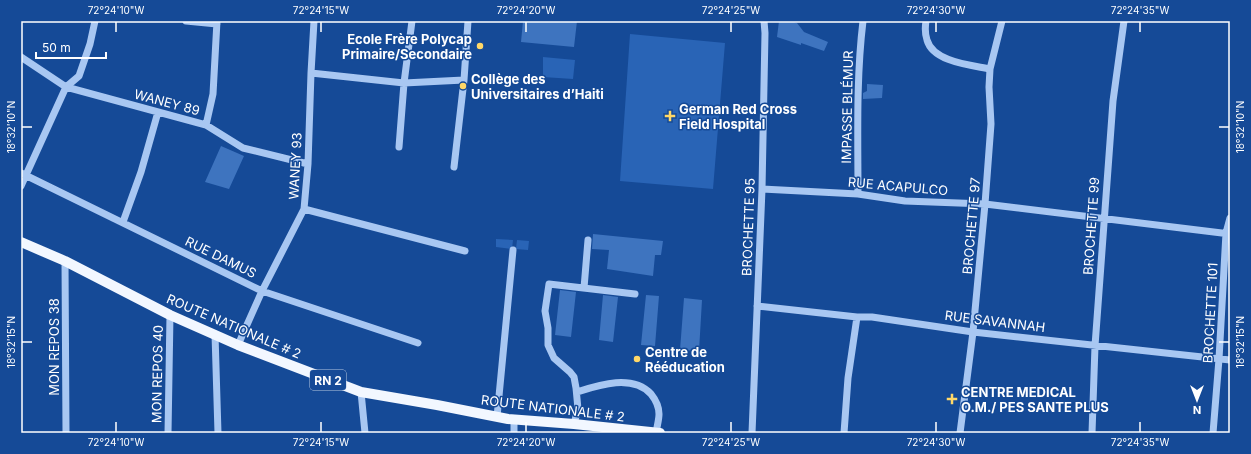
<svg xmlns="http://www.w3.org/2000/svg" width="1251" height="454" viewBox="0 0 1251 454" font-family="Inter,sans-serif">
	<rect width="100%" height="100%" fill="#154a97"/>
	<path fill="#2964b6" d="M630,34l95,9 -12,146 -93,-8z
		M543,57l32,3 -2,19 -30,-2z
		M496,239l17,1 -1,9 -16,-2z
		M517,240l12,1 -1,9 -12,-1z"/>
	<path fill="#3e74bf" d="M523,21h54l-3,26 -53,-5z
		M779,21h12l6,2 7,9 24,10 -4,9 -23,-8v2l-24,-8z
		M867,84l16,1 -1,13 -19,1v-6l4,-2z
		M221,146l23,10 -15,33 -24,-7z
		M593,234l70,7 -2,14h-6l-2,21 -46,-7 2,-19 -17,-1z
		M560,290l16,2 -5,45 -16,-2z
		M603,295l15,2 -5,45 -14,-2z
		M646,295l13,1 -4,50 -14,-1z
		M684,298l18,2 -3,51 -19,-1z"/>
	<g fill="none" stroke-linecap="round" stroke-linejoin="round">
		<path stroke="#a8c7f2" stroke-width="7" d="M186,21l31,3
			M926,21c-1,6 -1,13 1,19 6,22 44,25 63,29
			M21,57l45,30 140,38 37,23 65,16
			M311,73l93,10 60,-3
			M206,125l7,-31 4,-73
			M399,147l5,-64 8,-62
			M454,167l10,-87 4,-59
			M21,173l241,118 156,52
			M21,186l45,-99 13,-11 11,-32 5,-23
			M762,189l96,5 47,7 80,3 245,30
			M858,194c0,-57 -2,-115 5,-173
			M304,209l161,42
			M123,222l18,-50 17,-60
			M65,261l1,172
			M584,288l4,-48
			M757,306l100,11h15l101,15 257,28
			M215,334l3,99
			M238,345l24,-54 42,-82 4,-45 3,-91 3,-52
			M361,392l4,41
			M577,392c22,-7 55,-18 74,2 4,5 8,13 8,20 0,6 -2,12 -3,19
			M497,417l16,-167
			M574,424l4,-15 -2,-21 -2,-11 -4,-5 -16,-14 -6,-13v-17l-3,-17 4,-27 86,10
			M168,433l2,-118
			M514,433v-14
			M752,433l10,-244 3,-156 -1,-12
			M844,433l4,-55 9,-61
			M960,433l13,-101 12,-128 6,-80 -2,-37 1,-18 12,-48
			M1092,433l3,-87 18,-245 11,-80
			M1213,433l6,-74 7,-126 4,-15"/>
		<path stroke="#f2f7ff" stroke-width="10" d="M21,242l44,19 105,54 68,30 123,47 76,13 71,14 66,5 86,9"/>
	</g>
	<path fill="none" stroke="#fff" stroke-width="1.5" d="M116,22v10M321,22v10M526,22v10M731,22v10M936,22v10M1140,22v10M22,127h10M1219,127h10M22,342h10M1219,342h10M116,422v10M321,422v10M526,422v10M731,422v10M936,422v10M1140,422v10"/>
	<g fill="#ffd868" stroke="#154a97" stroke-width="1.5">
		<circle cx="480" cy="46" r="4"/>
		<circle cx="463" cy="86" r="4"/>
		<path d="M668 110h4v4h4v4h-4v4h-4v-4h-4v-4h4z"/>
		<circle cx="637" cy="359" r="4"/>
		<path d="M950 393h4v4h4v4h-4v4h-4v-4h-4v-4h4z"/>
	</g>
	<g text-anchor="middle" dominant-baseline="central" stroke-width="3" stroke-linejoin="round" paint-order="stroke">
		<rect fill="#154a97" stroke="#b9c9e0" stroke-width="1" x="310" y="370" width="36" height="20" rx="3"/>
		<g font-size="12" font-weight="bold" fill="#fff">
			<text x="328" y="380">RN 2</text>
		</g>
		<g font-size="13" font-weight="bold" fill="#fff" stroke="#154a97" text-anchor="start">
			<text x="472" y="39" text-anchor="end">Ecole Frère Polycap<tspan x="472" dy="15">Primaire/Secondaire</tspan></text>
			<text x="471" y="79">Collège des<tspan x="471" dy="15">Universitaires d’Haiti</tspan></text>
			<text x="679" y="109">German Red Cross<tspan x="679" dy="15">Field Hospital</tspan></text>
			<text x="645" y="352">Centre de<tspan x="645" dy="15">Rééducation</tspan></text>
			<text x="961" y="392">CENTRE MEDICAL<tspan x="961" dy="15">O.M./ PES SANTE PLUS</tspan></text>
		</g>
		<g font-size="13" fill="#fff" stroke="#154a97">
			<text transform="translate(167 102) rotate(15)">WANEY 89</text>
			<text transform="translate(847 107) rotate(-89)">IMPASSE BLÉMUR</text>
			<text transform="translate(295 166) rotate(-87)">WANEY 93</text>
			<text transform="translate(898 186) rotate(5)">RUE ACAPULCO</text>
			<text transform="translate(971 226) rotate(-85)">BROCHETTE 97</text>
			<text transform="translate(1091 226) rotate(-86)">BROCHETTE 99</text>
			<text transform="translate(748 227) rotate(-88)">BROCHETTE 95</text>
			<text transform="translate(221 257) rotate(26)">RUE DAMUS</text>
			<text transform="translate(1210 313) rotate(-87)">BROCHETTE 101</text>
			<text transform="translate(995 321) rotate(7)">RUE SAVANNAH</text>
			<text transform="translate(234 326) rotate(23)">ROUTE NATIONALE # 2</text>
			<text transform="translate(54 347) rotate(-90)">MON REPOS 38</text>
			<text transform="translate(157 374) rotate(-89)">MON REPOS 40</text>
			<text transform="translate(553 408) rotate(7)">ROUTE NATIONALE # 2</text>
		</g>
	</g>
	<rect width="1251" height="454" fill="none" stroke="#154a97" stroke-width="44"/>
	<g transform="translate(1197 400) rotate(180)" stroke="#154a97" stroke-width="3" paint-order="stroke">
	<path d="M0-3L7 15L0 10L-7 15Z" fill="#ffffff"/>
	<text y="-6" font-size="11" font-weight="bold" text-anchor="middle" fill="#ffffff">N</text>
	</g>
	<path d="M36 52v6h70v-6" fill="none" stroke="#ffffff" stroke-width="2"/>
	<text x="42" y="52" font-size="12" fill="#ffffff" stroke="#154a97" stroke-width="3" paint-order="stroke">50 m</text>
	<rect x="22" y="22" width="1207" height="410" fill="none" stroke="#fff" stroke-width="1.5"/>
	<g font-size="10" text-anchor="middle" fill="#fff">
		<text x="116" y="14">72°24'10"W</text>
		<text x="321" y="14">72°24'15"W</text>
		<text x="526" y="14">72°24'20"W</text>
		<text x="731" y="14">72°24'25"W</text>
		<text x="936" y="14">72°24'30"W</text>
		<text x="1140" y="14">72°24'35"W</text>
		<text transform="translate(1240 127) rotate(-90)" y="4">18°32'10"N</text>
		<text transform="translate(11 127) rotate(-90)" y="4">18°32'10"N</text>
		<text transform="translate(1240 342) rotate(-90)" y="4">18°32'15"N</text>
		<text transform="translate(11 342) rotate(-90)" y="4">18°32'15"N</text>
		<text x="116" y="446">72°24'10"W</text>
		<text x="321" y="446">72°24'15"W</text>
		<text x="526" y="446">72°24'20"W</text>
		<text x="731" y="446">72°24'25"W</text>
		<text x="936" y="446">72°24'30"W</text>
		<text x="1140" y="446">72°24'35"W</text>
	</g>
</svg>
